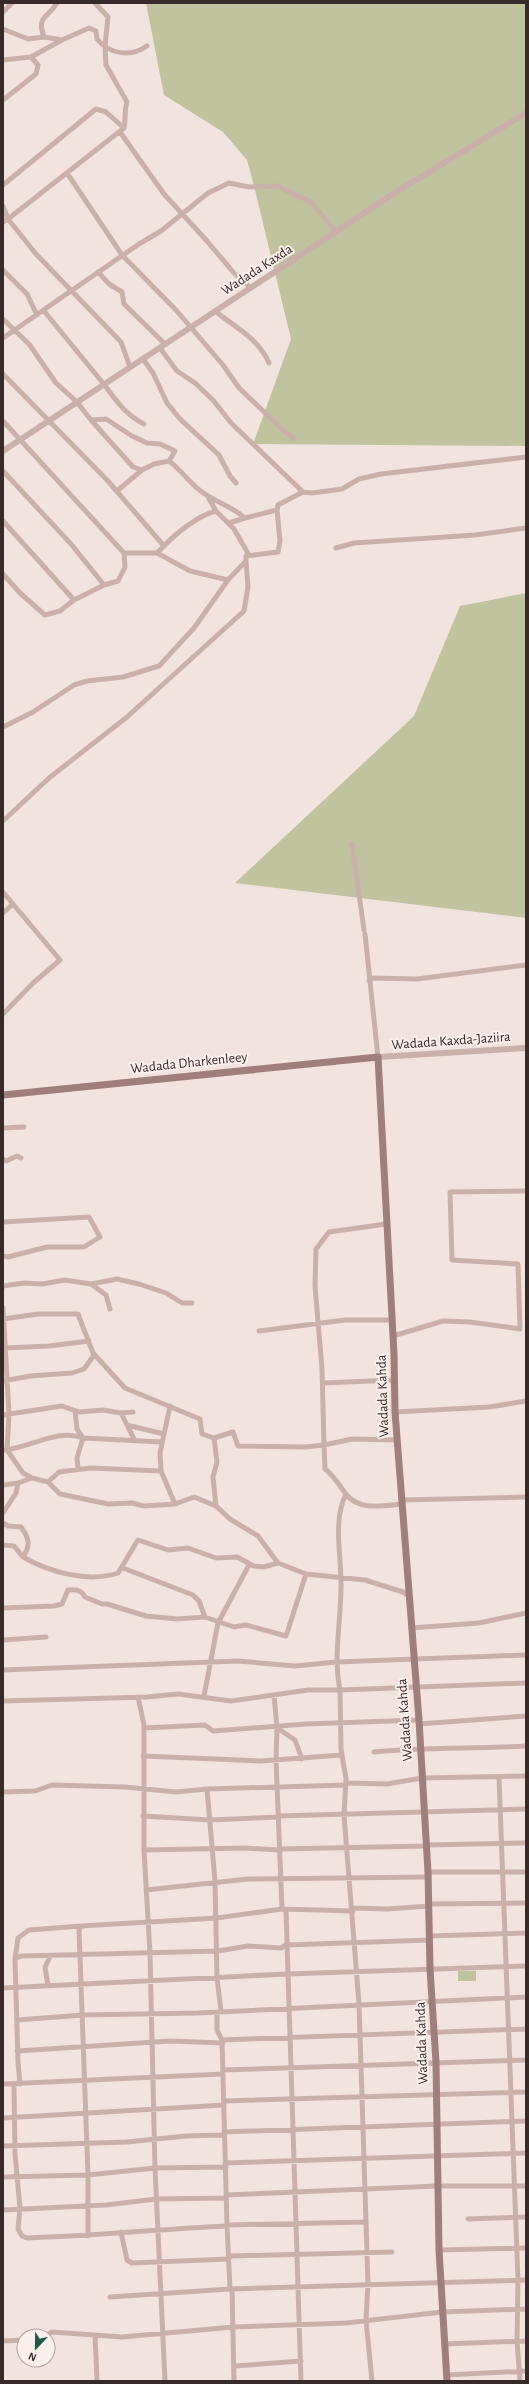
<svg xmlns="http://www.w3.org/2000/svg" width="529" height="2384" viewBox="0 0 529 2384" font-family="'Alegreya Sans',sans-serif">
	<rect width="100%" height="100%" fill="#f3e3df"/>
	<path fill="#c1c29e" d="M146,3h380v443l-273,-2 38,-105 -37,-153 -7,-26 -24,-28 -59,-37z
		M526,593v325l-291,-35 179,-167 46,-110z
		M458,1971h18v10h-18z"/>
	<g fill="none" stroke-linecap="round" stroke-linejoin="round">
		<path stroke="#cbb0aa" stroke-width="5" d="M3,12l9,-9
			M3,29l25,10 16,-2 18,3 27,-12 7,3 1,8c13,16 34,18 50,7
			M44,37c-8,-21 4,-19 13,-34
			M3,60l28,-3 31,-17
			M3,100l33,-26 2,-9 -7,-8
			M120,132l44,62 43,47 27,32 17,15
			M67,173l55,82 54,55 47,55 16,23 44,42 11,8
			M3,185l93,-76 10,3 18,16
			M3,206l5,13 116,-91c2,-9 0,-17 3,-26l-21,-37 -1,-19 3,-29 -13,-14
			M3,222l5,-3 28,35 85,88 9,25
			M3,270l24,24 10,21
			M98,272l11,12 13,8 2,12 41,40
			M44,311c18,22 36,44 54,66 16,19 23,35 46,47
			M215,311c21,17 43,27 54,52
			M3,319l26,25 27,39 21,19 14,18 15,-1 26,17 15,7 13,1 15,7 -6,10
			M3,338l136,-94 22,-13 47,-38 21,-10 20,4 28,-1 34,16 25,30
			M160,348l17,23 18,12 18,17 18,23 72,69 9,1 30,-4 17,-10 22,-5 145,-17
			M143,359l10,14 14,30 13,16 39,36 11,21 6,7
			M3,374l104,106 57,66 -7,7h-33l-121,-132
			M3,471l68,73 33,41
			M117,491l25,-21
			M277,510l1,-5 25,-13
			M216,511l18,18 15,26
			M3,521l71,79 30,-15 14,-4 7,-14 -1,-14
			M229,523l16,-5
			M164,546c12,-13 35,-31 52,-35l-8,-14
			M336,548l18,-5 121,-8 51,-7
			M157,553l33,18 38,9
			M3,574l17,19 25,22 15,-4 14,-11
			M3,727l30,-15 41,-27 13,-4 36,-4 36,-11 35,-38 34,-48 18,-19v-5l32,-4 2,-11 -3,-31 -32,8c-12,-11 -27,-15 -40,-24 -15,-9 -22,-23 -36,-33l-15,3 -12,6 -9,-3 -42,-47
			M3,821l46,-43 78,-61 117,-106 4,-24 -2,-26
			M352,844l12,86
			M3,892l10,12
			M3,913l10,-9 47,56 -27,23 -30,31
			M365,934l13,123
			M369,981l4,-3 44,1 109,-14
			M3,1128l21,-1
			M3,1159l3,2 11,-5 4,2
			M3,1222l86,-5 11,20 -16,10h-37l-39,10 -5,-1
			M386,1224l-57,8 -13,17 -1,37 7,83 2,76 28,-6 45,1
			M91,1284l26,-5 22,5 27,9 16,10h10
			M3,1286l21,-3 18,1 23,-4 26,4 15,11 4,14
			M3,1308l6,106 -2,36 16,23 9,5 16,4 12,12 48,10 24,-1 12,3 31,-2 19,-7 22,9 14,13 28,17 20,27
			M3,1319l35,-5h40l15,39 32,35 75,31 2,15 12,4 19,-6 5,14 67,1 19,-2 1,24c9,7 13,14 20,24 13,18 37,13 56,11
			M259,1331l86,-11h47
			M393,1336l50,-15 27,1 50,7 -2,-65 -66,-4 -2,-68 76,-1
			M4,1348l45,-2 40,-5
			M3,1381l27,-5 42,-3 12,-4 10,-14
			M323,1383l72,-3
			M170,1406l-10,47 1,18 14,33
			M75,1411l2,18 6,9 79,4
			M133,1412l-12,1 6,12 37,9
			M395,1412l94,-5 37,-6
			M3,1415l59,-9 17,6 24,-2 18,3
			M127,1425l7,14
			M214,1438l3,24 -4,15 3,29
			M3,1450c25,-1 54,-22 80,-12l-6,20 1,11
			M48,1482l11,-10 31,-4 71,3
			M3,1485l15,-2
			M402,1500l124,-3
			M3,1513l13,-20 2,-10 14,-5
			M3,1523l5,3 13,1c8,11 10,18 2,30 26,15 65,26 95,16l20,-33 30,10 20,-2 28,10 21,-1 17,9 10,1 14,-4 28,11 59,6 38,12 7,5
			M3,1545l11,1 9,11
			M123,1568l70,27 6,6 6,16
			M3,1608l51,-2 8,-2 6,-14c7,-1 14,0 17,7l17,7h5l39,12 31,3 28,-2 29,10 12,-2 40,11 20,-62
			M411,1628l68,-5 47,-10
			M3,1640l43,-3
			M3,1670l235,-9 57,5 41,-4 190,-7
			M274,1695l3,33 18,12 7,19
			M204,1696l14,-73 31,-58
			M138,1697l6,28v125l6,103 5,215 10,213
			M3,1701l144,-4 31,-3 53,7 77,-11h32c-7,-34 1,-68 1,-103 1,-29 -9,-65 5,-93
			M419,1724l107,-8
			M144,1728l61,-3 8,6 93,-7 113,-4
			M277,1728l-1,32 6,149
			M374,1752c51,-5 101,-3 152,-6
			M143,1756l118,5 81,-6
			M499,1778l19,502 -1,61 3,40
			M346,1783l41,1 35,-6 104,-2
			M207,1789l8,92 2,97 4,33
			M3,1792l32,-1 17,-6 73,2 51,5 31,-3 139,-4
			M143,1816l67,4 69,-3
			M278,1816l248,-7
			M426,1845l100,-2
			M279,1849l147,-3
			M144,1850l101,-2 34,2
			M428,1872h98
			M146,1890l102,-11 180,-2
			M429,1904l97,-1
			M353,1908l34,1 42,-3
			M286,1910l15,471
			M430,1936l96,-3
			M15,1959l6,-3 197,-5 30,-5 33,2 5,-3 144,-5
			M48,1986l-3,-19 5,-10
			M3,1988l284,-14 239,-8
			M217,2012v18l5,10 5,185 137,-3
			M17,2020l66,-5 115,-2 328,-16
			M222,2040l304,-11
			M17,2051l153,-10 53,2
			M223,2070l303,-10
			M3,2084l220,-10
			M14,2084l1,70 5,54 -2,21 4,7 5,2c67,-2 133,-9 200,-12
			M20,2084l-2,-22 -3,-103 3,-21 11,-8 52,-4
			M224,2101l302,-9
			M3,2118l221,-13
			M224,2132l302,-11
			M3,2146l124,-4 59,-6 37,-1
			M226,2163l300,-10
			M3,2177l85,-2 67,-7 71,-1
			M227,2195l210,-9h89
			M3,2210l103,-5 50,-6 70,-1
			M468,2219l58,-2
			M227,2225l3,64
			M121,2232l6,28 5,3 97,-4
			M88,2236v-61l-9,-245 2,-4 136,-8 65,-9 71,2
			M439,2250l87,-2
			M230,2256l162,-4
			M232,2289l2,92
			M110,2297l120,-8 296,-9
			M95,2335l2,46
			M45,2336l7,-4 70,5 111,-10 113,-4 96,-11 84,-3
			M3,2341l21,-1
			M444,2344l82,-3
			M235,2366l66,-5
			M446,2375l80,-4
			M372,2381l-6,-61 2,-36 -9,-280 -15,-189 2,-36 -5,-30 -1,-59 186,-7"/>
		<path stroke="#cbb0aa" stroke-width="6" d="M3,451l390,-257 133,-81
			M378,1057l148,-9"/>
		<path stroke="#9f7e7b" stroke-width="7" d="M3,1095l375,-38 16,297 1,58 24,308 9,152 2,97 6,93 3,188 8,131"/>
	</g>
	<g text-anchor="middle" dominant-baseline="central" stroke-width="4" stroke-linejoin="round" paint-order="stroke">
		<g font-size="14" fill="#392a2a" stroke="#faefeb">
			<text transform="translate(257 270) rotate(-33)">Wadada Kaxda</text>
			<text transform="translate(451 1041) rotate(-4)">Wadada Kaxda-Jaziira</text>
			<text transform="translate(189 1063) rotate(-6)">Wadada Dharkenleey</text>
			<text transform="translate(383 1396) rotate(-92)">Wadada Kahda</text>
			<text transform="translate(405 1720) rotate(-94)">Wadada Kahda</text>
			<text transform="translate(422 2043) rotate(-92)">Wadada Kahda</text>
		</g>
	</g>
	<rect width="529" height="2384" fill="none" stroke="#392a2a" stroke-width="8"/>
	<g transform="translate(36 2348) rotate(202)"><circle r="19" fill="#faefeb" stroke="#ada09e"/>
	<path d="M0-3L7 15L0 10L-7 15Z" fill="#1f5b4d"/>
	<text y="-6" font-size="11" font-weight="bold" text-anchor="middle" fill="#392a2a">N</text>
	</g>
</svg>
